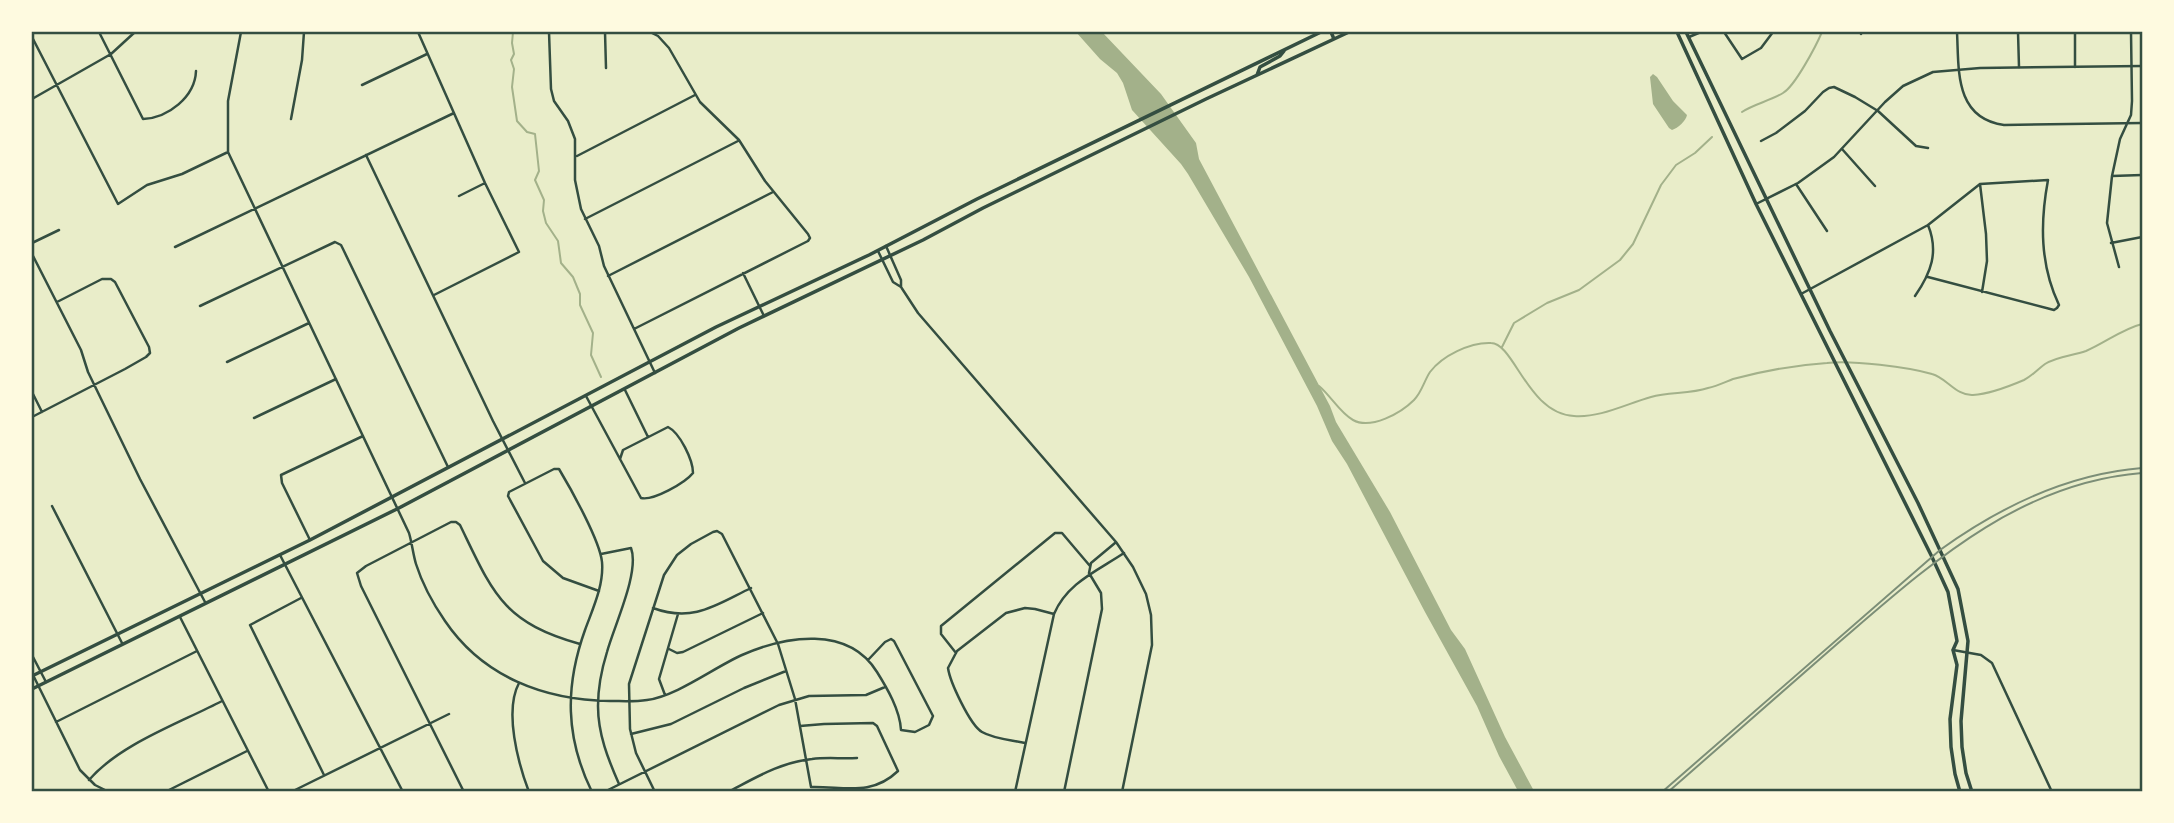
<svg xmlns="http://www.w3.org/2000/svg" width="2174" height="823" viewBox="0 0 2174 823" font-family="Commissioner,sans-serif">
	<rect width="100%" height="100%" fill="#e9edc9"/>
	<path fill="#a3b18a" d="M1076,32h26l59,62 35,49 3,16 131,247 6,16 54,90 61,118 14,19 40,88 29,54h-16l-19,-35 -22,-50 -52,-94 -78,-148 -15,-23 -15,-35 -68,-129 -61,-103 -7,-10 -49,-54 -9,-27 -6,-10 -17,-14z
		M1653,74l4,3 16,24 14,14c-1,6 -9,13 -15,15l-3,-2 -16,-24 -3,-27z"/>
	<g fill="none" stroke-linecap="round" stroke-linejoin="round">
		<path stroke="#a3b18a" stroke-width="2" d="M513,32l-1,11 2,11 -3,6 3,9 -2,18 5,34 10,11 8,2 4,37 -4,9 9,20 -1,11 3,12 12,18 3,22 12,14 7,17v11l13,28 -2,22 10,22
			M1742,112c12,-8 28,-11 41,-19 12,-7 33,-47 39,-61
			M1502,347l12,-24 33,-20 32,-13 41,-30 13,-16 28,-59 15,-20 19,-12 17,-16
			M1319,386c12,10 21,27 34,34 18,10 48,-7 61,-20 8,-8 10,-19 16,-28 12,-16 40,-30 61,-29 23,0 37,71 83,73 26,2 52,-12 77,-19 18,-5 39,-3 57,-9 9,-2 17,-6 25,-9 30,-8 63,-14 94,-16 25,-3 81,4 105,11 15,4 24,22 41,21 16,-1 37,-9 51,-15 8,-4 14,-11 21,-16 13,-8 27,-8 41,-13 19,-8 36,-22 56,-27"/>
		<path stroke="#344e41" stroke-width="2.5" d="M99,32l44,87c25,-1 52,-22 53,-48
			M241,32l-13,69v51l181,381c3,10 4,21 7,31 6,19 18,41 29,57 38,56 99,79 165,80 12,0 24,1 37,-1 30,-4 66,-32 95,-45 43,-19 106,-30 135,17 10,16 23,38 24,58l14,2 14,-7 4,-9 -39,-75 -3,-2 -6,3 -17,18
			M418,32l67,151 34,69 -85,43
			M549,32l2,57 3,12 14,20 7,18v41l6,29 18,37 5,20 51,107
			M605,32l1,36
			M1724,32l18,27 19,-11 12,-16
			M1957,32c2,37 -3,86 47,93l138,-2
			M2018,32l1,35
			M2075,32v35
			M1861,34l1,-2
			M32,37l86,167 29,-19 35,-11 46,-22
			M1689,37l12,-5
			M362,85l65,-31
			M32,99l79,-45 24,-22
			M291,119l11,-59 2,-28
			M1761,141l15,-8 29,-22 18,-19 6,-4 5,-1 21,10 23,14 38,35 12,2
			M1842,149l33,37
			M366,155l127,266 32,62
			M577,156l118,-61
			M2112,176l30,-1
			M1796,184l31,47
			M1980,184l6,50 1,27 -5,31
			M459,196l26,-13
			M585,219l153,-78
			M32,243l27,-13
			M2111,243l31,-6
			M175,247l279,-134
			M32,254l49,96 7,22 52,107 65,123
			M2119,267l-12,-44 5,-47 8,-37 11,-24 1,-14 -1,-69
			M743,273l21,43
			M608,276l165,-84
			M1801,294l127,-69 52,-41 68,-4c-8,43 -8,85 11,125l-2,3 -3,2 -126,-33
			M1915,296c16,-23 24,-44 13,-71
			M200,306l135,-64 6,3 2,4 105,218
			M634,329l174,-88 2,-3 -2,-4 -43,-53 -26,-41 -39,-38 -31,-54 -11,-12 -8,-4
			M227,362l82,-39
			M625,390l23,47
			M32,392l10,20
			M586,396l55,102c12,3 44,-15 52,-25 0,-13 -13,-40 -25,-46l-45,23 -3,9
			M32,417l93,-48 21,-12 4,-4 -1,-6 -34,-65 -4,-3h-9l-45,23
			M254,418l82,-39
			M52,506l70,137
			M310,540l-28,-57 -1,-8 82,-39
			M601,554l30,-6c9,24 -17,78 -24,104 -5,16 -9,37 -9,54 0,28 10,53 21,78
			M280,555l123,237
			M1089,573l2,-10 24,-20
			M301,598l-51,27 74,150
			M653,608c40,15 63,-3 98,-20
			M180,617l89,175
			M669,649l8,4 6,-1 80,-39
			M1953,650l28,5 11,8 60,129
			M956,653l-15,-19v-8l114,-93h7l28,33
			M32,655l14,27
			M33,675l47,95 15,15 14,7
			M519,683c-15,28 -1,80 10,109
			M665,695l-6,-16 19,-65
			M56,722l141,-71
			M631,734l40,-10 73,-36 42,-17
			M1025,743c-13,-3 -31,-4 -43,-11 -12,-7 -32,-50 -34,-64l9,-17 49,-38 19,-5 10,1 19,5
			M89,780c31,-36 91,-57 133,-79
			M165,792l82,-41
			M291,792l158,-78
			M464,792l-103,-206 -4,-13 9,-7 85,-44h5l4,3c33,68 42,97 120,119
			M592,792c-27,-55 -27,-106 -7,-162 8,-22 19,-45 17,-68 -2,-21 -31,-73 -43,-93h-5l-45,23 -1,4 35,65 20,17 36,13
			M604,792l175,-87 30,-9 57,-1 19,-8
			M655,792l-19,-39 -6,-24 -1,-45 35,-109 13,-20 14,-11 22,-12 4,-1 5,3 56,110 17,55 16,88c32,-1 60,10 87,-16l-21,-45 -4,-3 -49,1 -24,2
			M728,792c27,-14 53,-30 84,-33 15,-2 30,0 45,-1
			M1015,792l39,-178c13,-31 43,-43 70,-61
			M1064,792l38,-183 -1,-16 -12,-20"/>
		<path stroke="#344e41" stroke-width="2.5" d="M1756,204l42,-21 36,-26 51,-55 18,-16 30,-14 47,-4 162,-2
			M886,246l15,34v7
			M878,251l15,31 8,5 17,26 198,229 17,25 13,27 5,21 1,30 -30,147"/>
		<path stroke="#344e41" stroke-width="3.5" d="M1331,32l3,7
			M1677,32l79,172 176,353 16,35 9,49 -4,9 4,15 -7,54 1,28 4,27 5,18
			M1686,32l144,299 88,172 40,86 10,52 -7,80 1,26 4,26 6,19
			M1257,75l3,-8 20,-11 4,-5
			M32,676l278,-136 406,-213 153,-72 108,-56 344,-167
			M32,689l365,-180 342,-181 184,-88 60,-32 223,-109 143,-67"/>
		<path stroke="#7c8e77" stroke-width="2" d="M1668,792c57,-50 113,-99 169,-148 91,-78 180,-161 305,-171"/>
		<path stroke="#7c8e77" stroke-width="2" d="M1662,792l278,-242c61,-44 127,-76 202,-82"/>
	</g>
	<rect width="2174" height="823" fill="none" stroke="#fefae0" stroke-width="66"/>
	<rect x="33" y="33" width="2108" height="757" fill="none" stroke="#344e41" stroke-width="2.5"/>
</svg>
